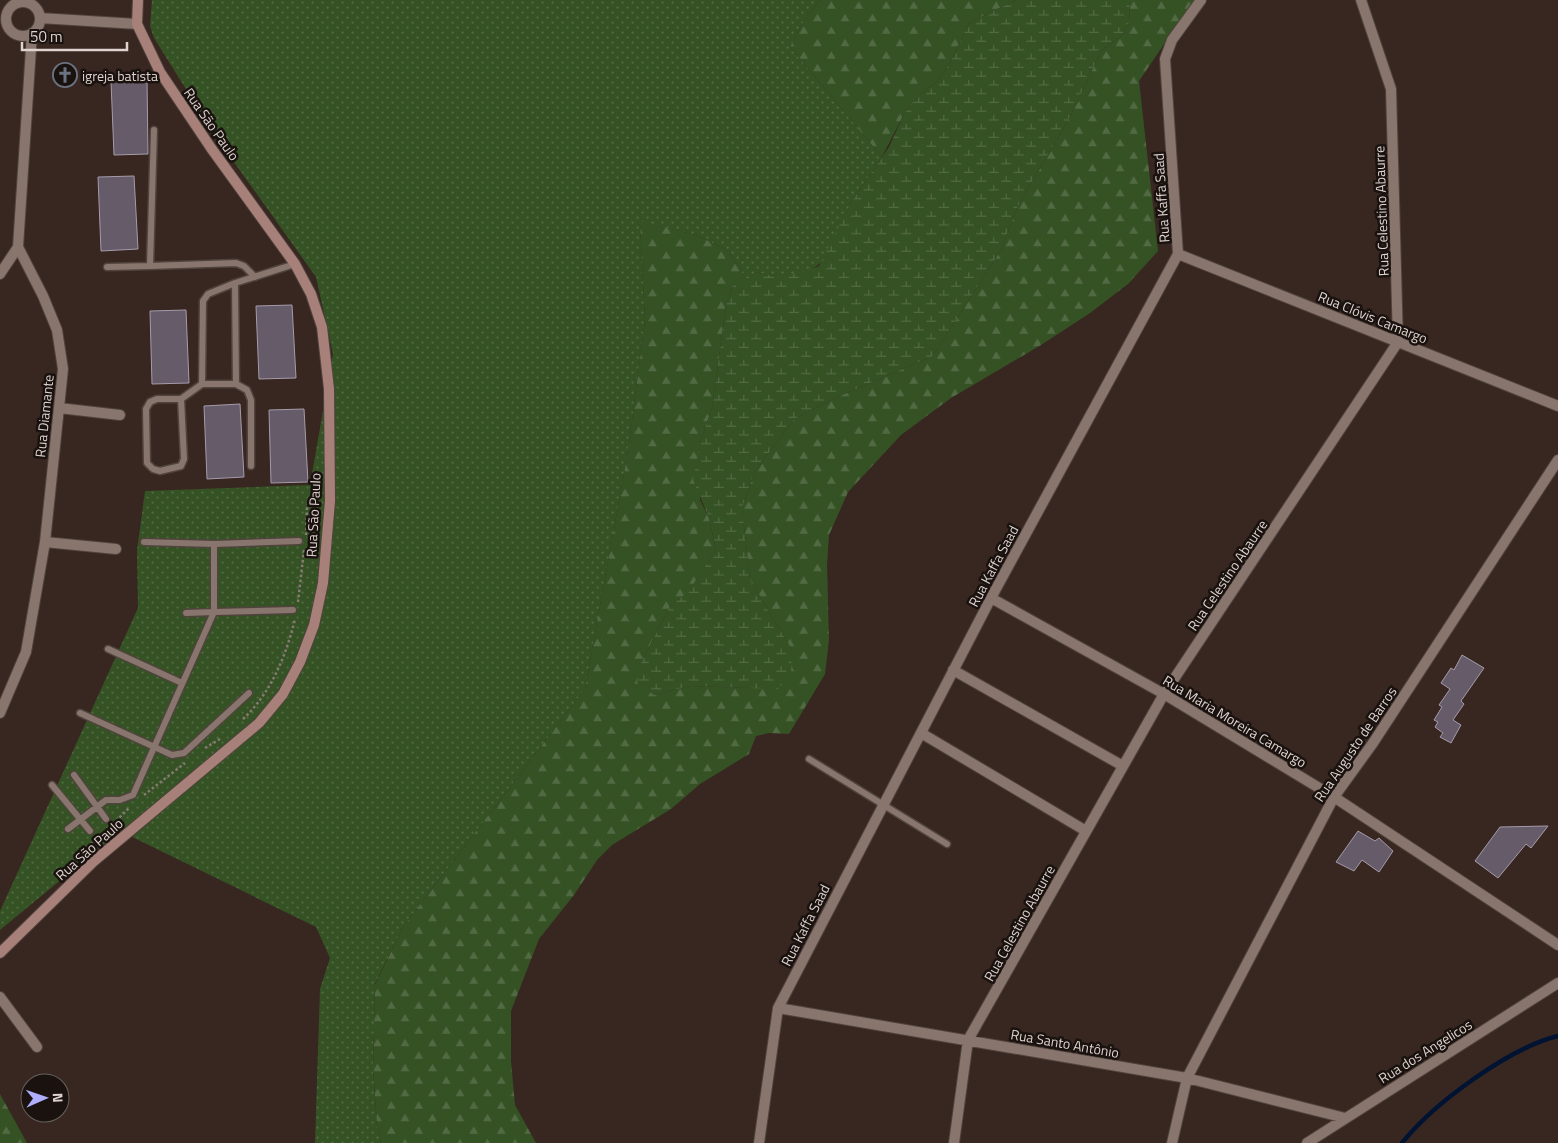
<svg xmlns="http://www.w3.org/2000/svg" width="1558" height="1143" viewBox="0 0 1558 1143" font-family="'Titillium Web',sans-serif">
	<defs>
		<pattern id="grass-dots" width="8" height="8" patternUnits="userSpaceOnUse" patternTransform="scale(1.25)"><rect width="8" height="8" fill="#355224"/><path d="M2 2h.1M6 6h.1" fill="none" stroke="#526a43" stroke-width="1.8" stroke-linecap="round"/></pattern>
		<pattern id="forest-firs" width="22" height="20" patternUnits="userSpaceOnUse" patternTransform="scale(1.25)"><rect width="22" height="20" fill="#355224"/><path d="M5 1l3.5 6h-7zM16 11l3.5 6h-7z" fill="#526a43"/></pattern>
		<pattern id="wetland-marsh" width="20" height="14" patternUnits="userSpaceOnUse" patternTransform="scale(1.25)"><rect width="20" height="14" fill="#355224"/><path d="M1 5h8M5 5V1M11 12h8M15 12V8" fill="none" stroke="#526a43"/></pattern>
	</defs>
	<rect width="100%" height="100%" fill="#372720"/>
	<path fill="url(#grass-dots)" d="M152,0h668l-15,19 -15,28 92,110 -32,47 -25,54c-15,19 -47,22 -68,14l-11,7 -17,-28 -33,-16 -59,-14 3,4 5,95 -17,131 -43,238 -182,238 -28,57 -2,84 4,58 4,17h-66l5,-154 10,-31 -14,-31 -196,-96 -120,99v-19l138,-303 -1,-57 8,-60 165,-6 23,-131 -17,-77 -102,-143 -60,-96 -4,-12z"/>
	<path fill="url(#forest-firs)" d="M820,0h196l-47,23 -20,42 -13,17 -13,10 -19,22 -22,43 -92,-110 15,-28z
		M1130,0h64l-55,81 19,170 -30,33 -38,29 -49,32 -90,53 -50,37 -53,57 -19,43 -2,30 2,75 -4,34 -36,60 -20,-1 -13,3 -7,18 -49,30 -29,25 -59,36 -15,15 -23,35 -35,44 -28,72v50l4,44 21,38h-155l-4,-17 -4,-58 2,-83 28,-58 182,-238 43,-238 17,-131 -5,-95 -4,-5 60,15 33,16 17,28 -13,6 -7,20 -14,103 -12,35v57l9,18 7,32 -28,43 -18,13 -29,57 13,32 36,-9 60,2 42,-38 -42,-70 -8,-72 13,-37 39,-52 41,-21 98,-42 68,-106 16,-42 55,-95 29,-62 20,-15 8,-13z
		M0,1094l27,49h-27z"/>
	<path fill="url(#wetland-marsh)" d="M1016,0h114l-1,23 -8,13 -20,15 -29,62 -55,95 -16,42 -68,106 -98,42 -41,21 -39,52 -13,37 8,72 42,70 -1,25 -13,14 -88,-3 -36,9 -17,-12 4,-20 29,-57 18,-14 28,-42 -7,-32 -16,-38 7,-37 12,-35 14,-103 7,-20 24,-13c22,8 41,2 62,-6l31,-62 39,-57 15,-33 19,-22 13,-10 13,-17 20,-42z"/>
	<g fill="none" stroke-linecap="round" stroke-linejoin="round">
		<path stroke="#001333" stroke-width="4.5" d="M1402,1143c32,-40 107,-95 156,-107"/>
	</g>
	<path fill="#655b69" stroke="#a79bab" d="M147,80l1,74 -34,1 -3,-74z
		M134,176l4,73 -37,2 -3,-74z
		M292,305l4,73 -37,1 -3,-73z
		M186,310l3,73 -37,1 -2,-73z
		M240,404l4,73 -37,2 -3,-73z
		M304,409l4,73 -37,1 -2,-73z
		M1462,655l22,13 -23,33 3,3 -11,16 8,5 -10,18 -11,-6 3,-4 -8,-6 3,-5 -4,-2 8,-13 -3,-2 11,-16 -9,-6 10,-15 3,2z
		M1548,826l-17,22 -5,-4 -28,34 -23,-17 25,-34z
		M1358,831l17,10 4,-3 14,13 -14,21 -17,-12 -8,11 -18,-9z"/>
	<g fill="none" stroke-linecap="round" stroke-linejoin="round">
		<defs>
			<path id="lane" d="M154,130l-4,136 86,-3 8,3 11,11
				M107,267l43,-1
				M235,283l-27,11 -5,7 -1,83h34
				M157,399h24l3,60 -3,7 -21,5 -7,-2 -6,-6 -1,-54 4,-7z
				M181,399l21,-15
				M251,466v-66l-4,-10 -11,-6 -1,-101 60,-19
				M144,542l70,2
				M186,613l28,-1v-68l85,-3
				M108,649l74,34
				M80,713l92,42 12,-2 65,-60
				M809,759l138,85
				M74,775l32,44
				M52,785l38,46
				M68,829l38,-29h14l13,-5 81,-183 79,-2"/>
			<path id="street" d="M6 19a17 17 0 1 1 34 0a17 17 0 1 1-34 0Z
				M40,18l97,6
				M1178,254l380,152
				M0,274l18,-27
				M59,408l61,7
				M45,542l71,7
				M991,598l173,96 170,103 224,148
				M953,670l170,96
				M0,713l26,-61 19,-110 18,-173 -6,-39 -14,-34 -25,-49 14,-214
				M921,733l165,98
				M0,997l37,50
				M778,1008l409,70 158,40
				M759,1143l19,-135 213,-410 187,-344 -13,-195 7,-19 29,-40
				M954,1143l14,-103 196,-346 234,-352 -7,-253 -30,-89
				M1172,1143l15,-65 147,-281 39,-54 185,-283
				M1307,1143l251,-160"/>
			<path id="secondary" d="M0,953l93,-91 166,-139 24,-29 17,-32 14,-37 9,-42 7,-82 -1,-112 -7,-62 -11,-33 -16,-30 -84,-116 -51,-76 -23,-48 1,-24"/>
		</defs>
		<use href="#lane" stroke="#50433d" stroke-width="9"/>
		<use href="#street" stroke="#50433d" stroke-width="12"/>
		<use href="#secondary" stroke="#50433d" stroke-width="12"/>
		<path stroke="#877a74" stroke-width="2.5" stroke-dasharray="2.5 2.5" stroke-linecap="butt" d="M306,535l1,-29 5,-9
			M298,602l6,-52
			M243,719c28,-26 43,-63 52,-100
			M205,748l15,-9
			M144,795l41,-32
			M116,821l14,-14
			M98,838l11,-10
			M72,867l4,-10 18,-16"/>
		<use href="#lane" stroke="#88756d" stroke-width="6"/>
		<use href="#street" stroke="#88756d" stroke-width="10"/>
		<use href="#secondary" stroke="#a78179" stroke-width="10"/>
	</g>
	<defs>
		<symbol id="church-ring" viewBox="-11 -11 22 22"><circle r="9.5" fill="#19120f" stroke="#6b7280" stroke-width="1.5"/><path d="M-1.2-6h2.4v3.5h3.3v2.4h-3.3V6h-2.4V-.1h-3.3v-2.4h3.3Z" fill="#6b7280"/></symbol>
	</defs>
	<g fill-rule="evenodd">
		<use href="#church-ring" x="51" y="61" width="28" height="28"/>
	</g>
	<g text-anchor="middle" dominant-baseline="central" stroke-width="5" stroke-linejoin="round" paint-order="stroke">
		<g font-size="14" fill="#ded3cf" stroke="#19120f" text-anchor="start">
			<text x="82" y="75">igreja batista</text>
		</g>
		<g font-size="14" fill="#ded3cf" stroke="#19120f">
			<text transform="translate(212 124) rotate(55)">Rua São Paulo</text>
			<text transform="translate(1161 198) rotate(-94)">Rua Kaffa Saad</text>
			<text transform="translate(1381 211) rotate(-92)">Rua Celestino Abaurre</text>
			<text transform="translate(1373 317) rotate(22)">Rua Clóvis Camargo</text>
			<text transform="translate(44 416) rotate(-84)">Rua Diamante</text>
			<text transform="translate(313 515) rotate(-87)">Rua São Paulo</text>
			<text transform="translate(993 566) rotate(-62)">Rua Kaffa Saad</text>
			<text transform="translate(1227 575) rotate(-56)">Rua Celestino Abaurre</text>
			<text transform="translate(1235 721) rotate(31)">Rua Maria Moreira Camargo</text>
			<text transform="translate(1355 744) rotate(-56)">Rua Augusto de Barros</text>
			<text transform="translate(89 849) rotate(-42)">Rua São Paulo</text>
			<text transform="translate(1019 923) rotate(-61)">Rua Celestino Abaurre</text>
			<text transform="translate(805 925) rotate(-63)">Rua Kaffa Saad</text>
			<text transform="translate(1065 1043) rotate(10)">Rua Santo Antônio</text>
			<text transform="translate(1425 1051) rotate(-32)">Rua dos Angelicos</text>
		</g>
	</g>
	<g transform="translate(45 1098) rotate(88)"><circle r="24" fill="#19120f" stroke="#685f5c"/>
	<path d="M0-4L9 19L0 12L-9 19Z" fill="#aeaefb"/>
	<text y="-8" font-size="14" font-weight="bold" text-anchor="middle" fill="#ded3cf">N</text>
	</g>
	<path d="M22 42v8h105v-8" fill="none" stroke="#ded3cf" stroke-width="2.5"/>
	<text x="30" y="42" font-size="15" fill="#ded3cf" stroke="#19120f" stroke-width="4" paint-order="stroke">50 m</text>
</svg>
